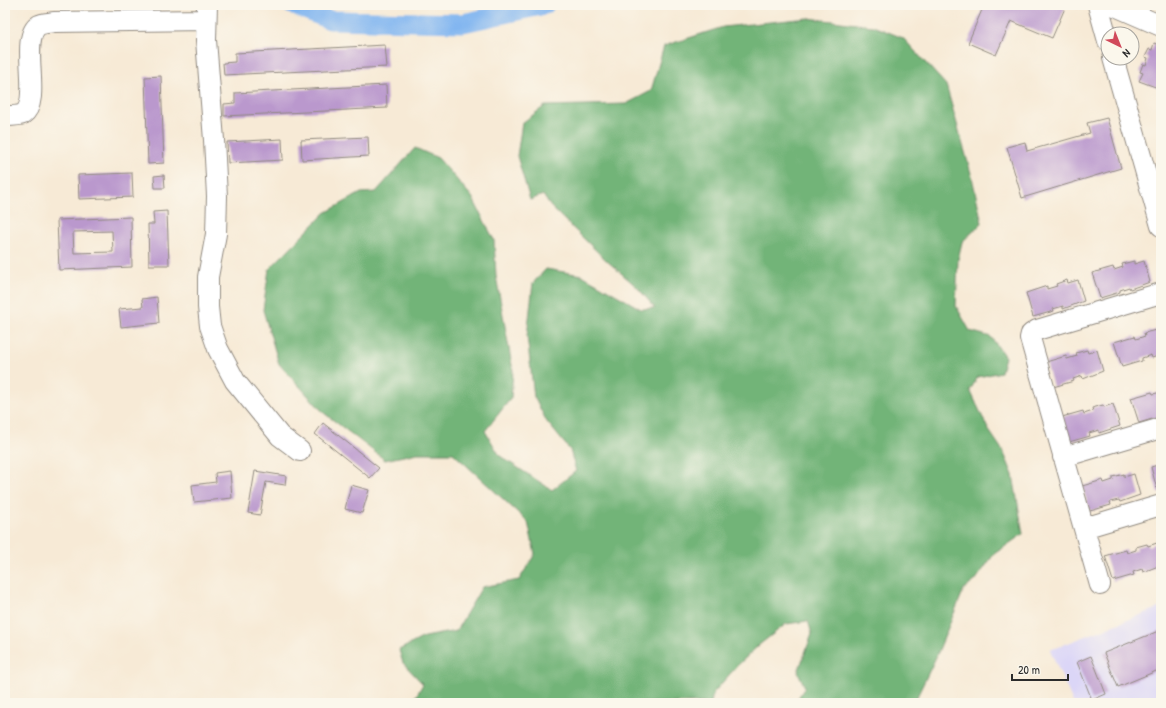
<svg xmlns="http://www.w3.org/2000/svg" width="1166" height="708" viewBox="0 0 1166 708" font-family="'Patrick Hand',sans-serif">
	<rect width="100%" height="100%" fill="#fbf7ec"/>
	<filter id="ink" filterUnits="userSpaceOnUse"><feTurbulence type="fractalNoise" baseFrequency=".025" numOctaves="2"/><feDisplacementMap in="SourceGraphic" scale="8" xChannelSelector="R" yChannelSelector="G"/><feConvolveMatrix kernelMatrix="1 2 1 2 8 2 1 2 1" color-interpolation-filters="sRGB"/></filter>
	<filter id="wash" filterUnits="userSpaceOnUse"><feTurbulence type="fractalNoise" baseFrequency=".012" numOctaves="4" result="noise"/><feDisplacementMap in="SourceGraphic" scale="16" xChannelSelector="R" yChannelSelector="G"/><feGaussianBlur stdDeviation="0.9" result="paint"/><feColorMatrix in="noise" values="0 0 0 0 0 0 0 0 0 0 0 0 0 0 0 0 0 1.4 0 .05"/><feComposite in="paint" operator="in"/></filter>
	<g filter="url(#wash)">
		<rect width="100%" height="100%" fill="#f7ead6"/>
		<path fill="#dbd6f7" d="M1161,607v96h-87l-1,-1 -23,-52z"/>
		<path fill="#72b478" stroke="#4e7052" d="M808,18l65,8 30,12 43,47 26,92 10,46 -20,19 -4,17 -2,47 14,25 21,6 14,20 -4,15 -23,5 -8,13 18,39 15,22 10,24 10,59 -29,20 -19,27 -11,8 -28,68 -22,46h-119l10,-16 -7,-15 14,-38 -4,-13 -22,3 -27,21 -22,21 -24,27 -2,10h-299l11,-19 -20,-21 -4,-13 25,-13 32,-6 26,-44 37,-7 16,-26 -7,-32 -75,-69h-36l-32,7 -61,-47 -45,-49 -16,-54 6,-41 56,-56 36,-20 15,-1 39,-44 23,10 34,39 22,43 2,36 17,95 -2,27 -26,33 15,25 52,34 24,-19 -6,-21 -23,-28 -13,-25 -7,-61 6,-53 13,-14 36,6 59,34 14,-1 -18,-21 -31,-27 -55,-53 -8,-12 -13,5 -13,-44 5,-33 23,-17 81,-2 25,-13 13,-45 59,-19z"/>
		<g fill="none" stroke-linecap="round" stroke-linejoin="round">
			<path stroke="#82b6f0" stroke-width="19" d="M292,5l38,15 133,3 82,-18"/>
		</g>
		<g id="blocks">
			<path fill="#ba98cd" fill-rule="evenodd" d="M984,5h74l7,3 -13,30 -41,-17 -15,34 -28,-12z
				M1154,43l7,3v43l-22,-8 4,-8 -3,-1 3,-8 3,1 2,-7 -3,-1 4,-8 3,1z
				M385,45l2,22 -163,8 -1,-12 12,-1v-9z
				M161,76l3,87 -16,1 -3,-87z
				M386,85l1,23 -163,8v-12l11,-1v-10z
				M1107,118l14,50 -99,30 -15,-51 18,-5 2,9 63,-18 -3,-10z
				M368,137l1,19 -67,4 -1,-20z
				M282,139l1,21 -55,3 -1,-21z
				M132,173l1,24 -54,2 -1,-24z
				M164,175l1,13h-10l-1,-12z
				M167,211l2,54h-20l-1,-41h6l-1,-12z
				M131,217l1,50 -73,3 -2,-50zM112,231l1,21 -39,1 -1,-21z
				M1134,261v3l10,-3 6,21 -20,7 -1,-2 -9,3v2l-20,6 -8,-25 21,-6 1,3 9,-3 -1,-3z
				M1067,280l1,3 10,-3 6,21 -21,8v-3l-10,3 1,2 -21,6 -7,-24 21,-7v3l10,-3 -1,-2z
				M157,297l2,26 -38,4 -2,-18 24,-2 -1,-8z
				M1156,330v2l5,-1v24l-9,3 -1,-3 -9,3v3l-20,6 -8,-25 21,-6 1,3 9,-3 -1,-3z
				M1087,350l1,3 9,-3 6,21 -20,8 -1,-3 -9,3 1,2 -21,6 -7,-25 20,-6 1,3 10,-3 -1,-3z
				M1152,392l1,2 8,-2v21l-2,1v3l-20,6 -8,-25z
				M1113,404l7,22 -21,7v-3l-10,3 1,3 -21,6 -7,-25 21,-6 1,3 9,-3 -1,-3 11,-3 1,2z
				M323,423l56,45 -9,10 -55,-44z
				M1161,464v28l-3,1 -7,-26z
				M230,471l2,27 -38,4 -2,-17 24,-3 -1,-9z
				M255,471l31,5 -1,9 -19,-3 -6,33 -12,-2z
				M1124,474v3l10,-3 6,21 -20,7 -1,-2 -9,2 1,3 -21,6 -8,-25 21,-6 1,3 9,-3v-3z
				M351,485l18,5 -7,23 -17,-4z
				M1157,543l4,14v8l-18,7 -1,-3 -9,3 1,3 -21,6 -8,-25 21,-6 1,3 9,-3v-3l11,-3 1,2z
				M1161,630v39l-43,18 -14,-34z
				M1091,656l15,38 -14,6 -15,-38z"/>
		</g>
	</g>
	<g filter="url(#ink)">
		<use href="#blocks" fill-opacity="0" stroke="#918a80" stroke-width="1"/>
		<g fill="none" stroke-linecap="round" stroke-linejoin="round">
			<defs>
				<path id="minor" d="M207,5l-1,35 8,100 3,56 -1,38 -8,43v30l2,19 8,23 17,32 45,55 20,15
					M1098,5l10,36
					M1113,5l48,21
					M1113,58l48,168
					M5,116c5,0 14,0 18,-2 20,-13 -5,-76 16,-89 4,-2 11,-2 15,-3l152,-2
					M1063,457l98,-29
					M1084,528l77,-23
					M1100,585l-70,-247 1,-4 6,-4 124,-37"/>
			</defs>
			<use href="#minor" stroke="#918a80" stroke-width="22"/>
			<use href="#minor" stroke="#fff" stroke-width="20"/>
		</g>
	</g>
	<rect width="1166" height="708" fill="none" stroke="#fbf7ec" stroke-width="20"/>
	<g transform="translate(1120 46) rotate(137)"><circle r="19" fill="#fbf7ec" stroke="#a8a59f"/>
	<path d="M0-3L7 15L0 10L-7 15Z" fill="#d1495b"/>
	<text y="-6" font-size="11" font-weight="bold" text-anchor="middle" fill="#2b2b2b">N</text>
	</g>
	<path d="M1012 674v6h56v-6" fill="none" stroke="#2b2b2b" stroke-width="2"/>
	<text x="1018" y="674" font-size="12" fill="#2b2b2b" stroke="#fbf7ec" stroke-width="3" paint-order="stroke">20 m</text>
</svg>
